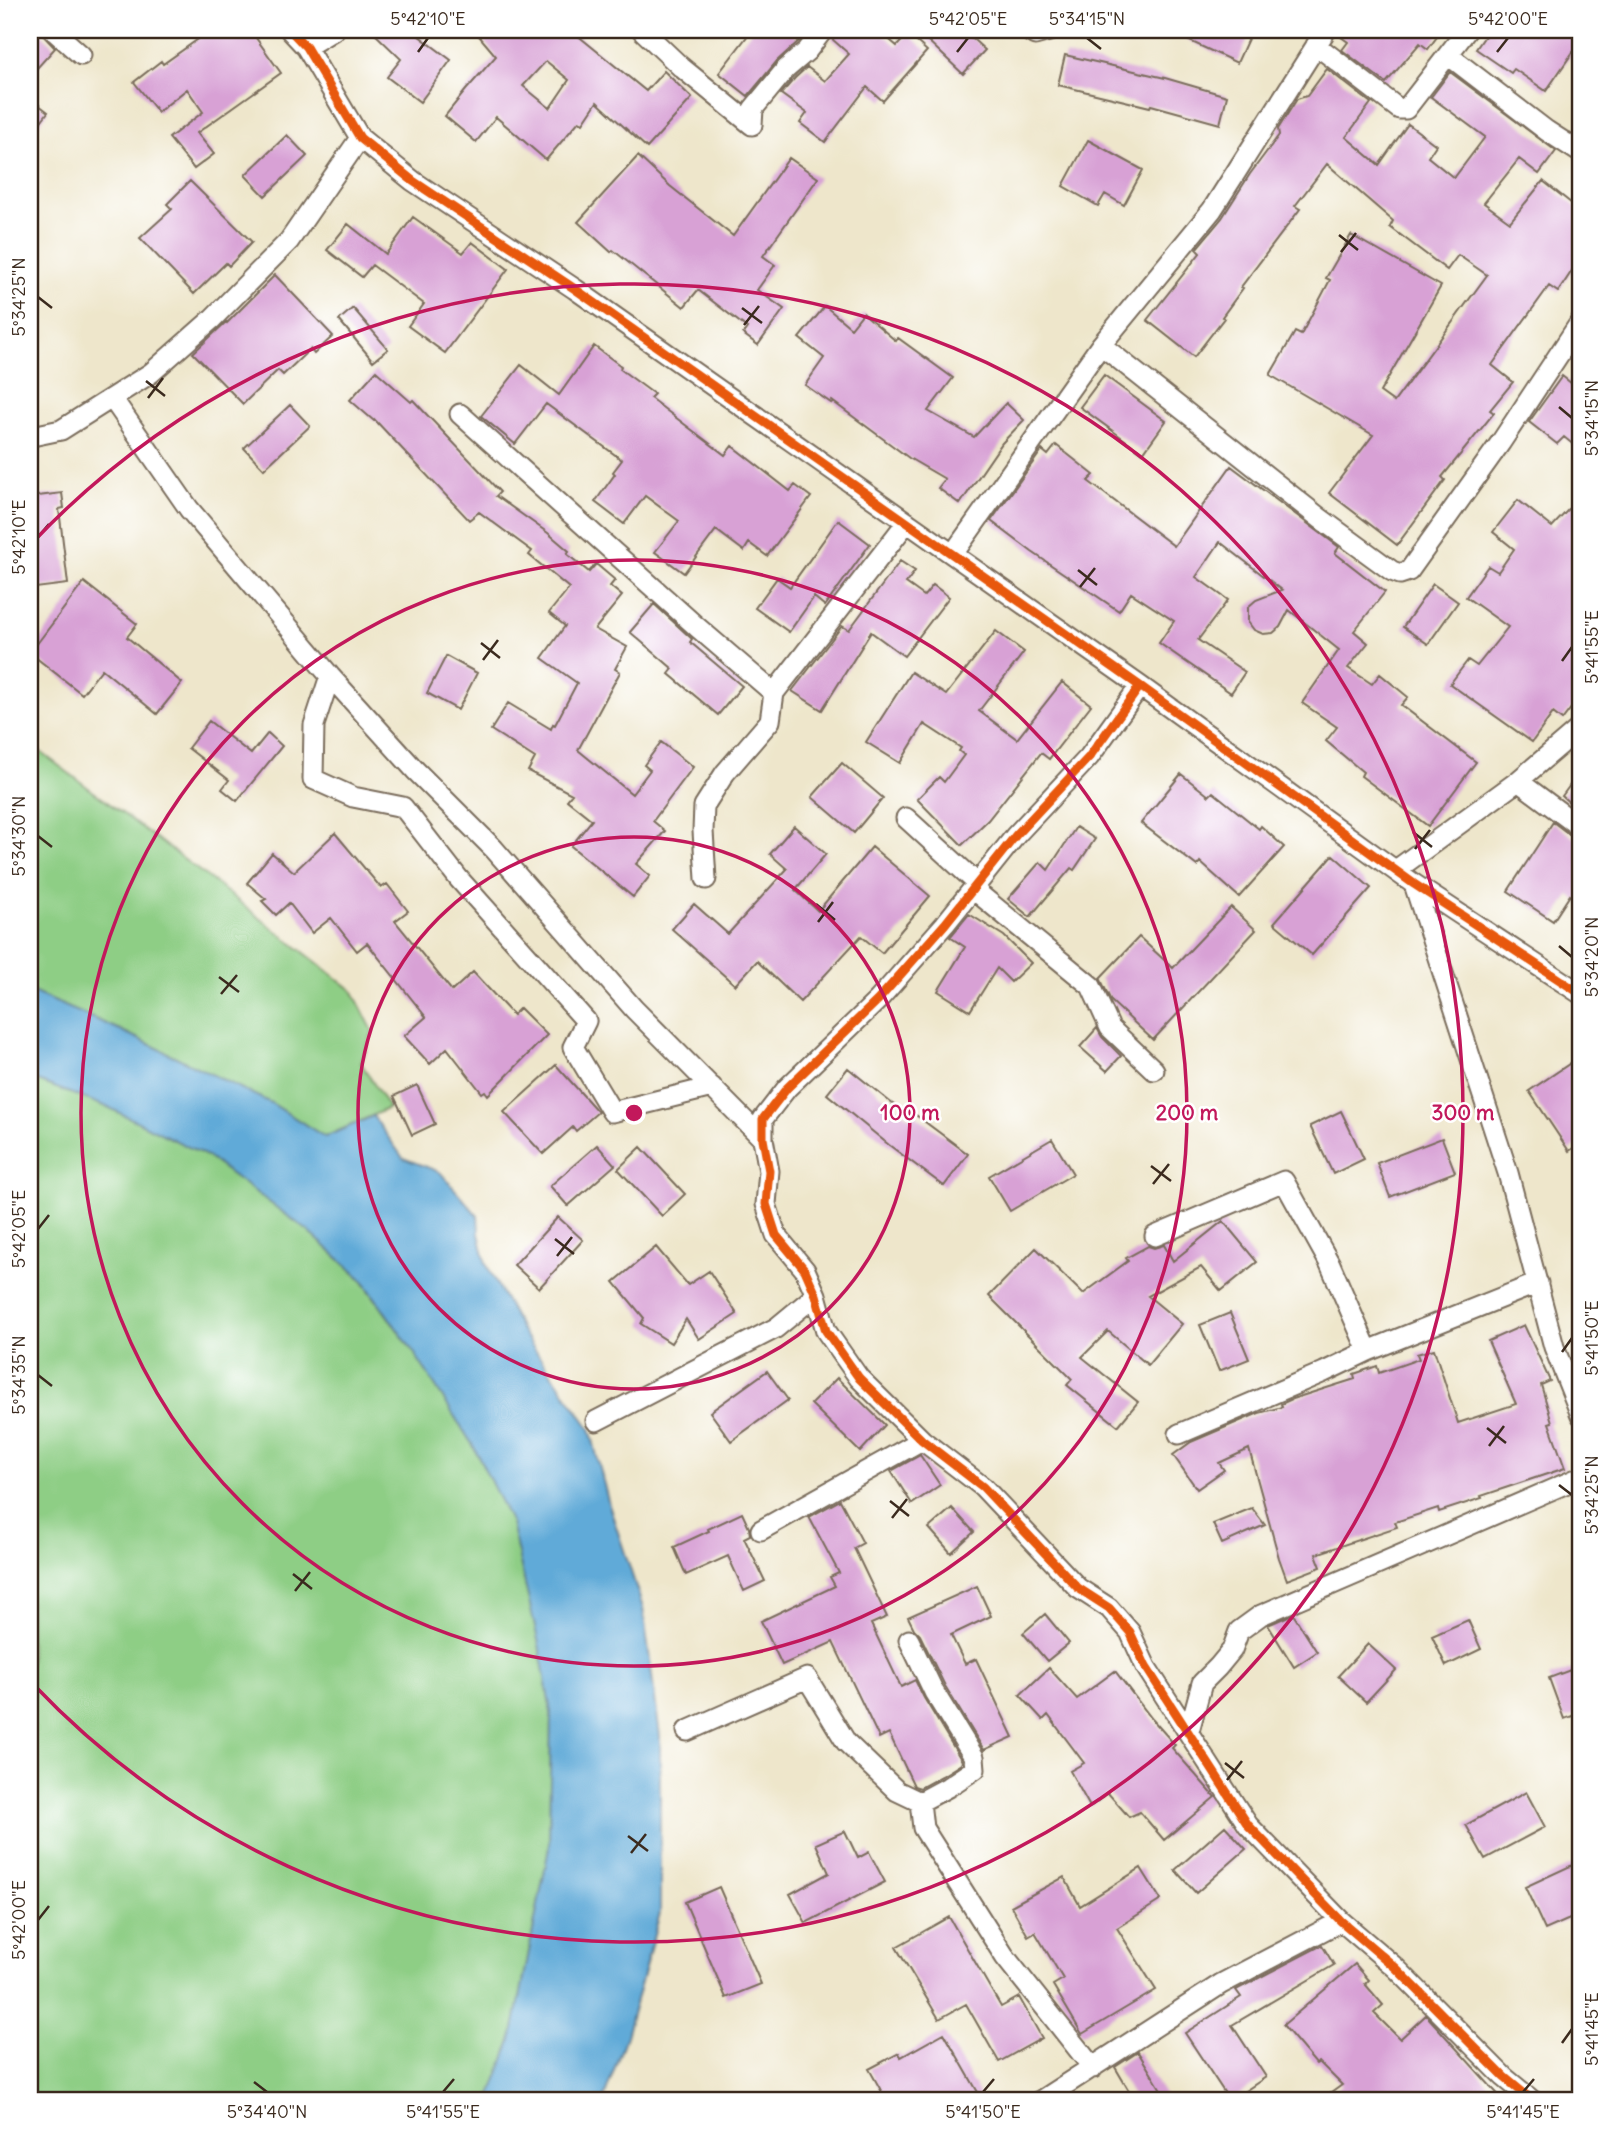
<svg xmlns="http://www.w3.org/2000/svg" width="1611" height="2131" viewBox="0 0 1611 2131" font-family="Delius,sans-serif">
	<rect width="100%" height="100%" fill="#fff"/>
	<filter id="ink" filterUnits="userSpaceOnUse"><feTurbulence type="fractalNoise" baseFrequency=".0143" numOctaves="2"/><feDisplacementMap in="SourceGraphic" scale="14" xChannelSelector="R" yChannelSelector="G"/><feConvolveMatrix kernelMatrix="1 2 1 2 8 2 1 2 1" color-interpolation-filters="sRGB"/></filter>
	<filter id="wash" filterUnits="userSpaceOnUse"><feTurbulence type="fractalNoise" baseFrequency=".00686" numOctaves="4" result="noise"/><feDisplacementMap in="SourceGraphic" scale="28" xChannelSelector="R" yChannelSelector="G"/><feGaussianBlur stdDeviation="1.57" result="paint"/><feColorMatrix in="noise" values="0 0 0 0 0 0 0 0 0 0 0 0 0 0 0 0 0 1.4 0 .05"/><feComposite in="paint" operator="in"/></filter>
	<g filter="url(#wash)">
		<rect width="100%" height="100%" fill="#eee6cb"/>
		<path fill="#8ece85" stroke="#647c52" stroke-width="2" d="M30,744l180,135 142,111 21,41 -12,32 28,45 -64,29 -54,-34 -151,-73 -90,-39z
			M30,1078l80,30 95,47 102,75 53,48 55,76 59,93 37,76 28,121 12,68 -2,136 -36,187 -24,66h-459z"/>
		<path fill="#61aad8" stroke="#4e6a7b" stroke-width="2" d="M30,991l90,39 151,73 54,34 48,-21 30,42 37,14 38,44 1,18 7,30 37,69 67,95 19,77 34,103 17,128v177l-34,123 -23,65h-114l24,-66 36,-187 2,-136 -12,-68 -28,-121 -37,-76 -59,-93 -54,-76 -54,-48 -102,-75 -95,-47 -80,-30z"/>
		<g id="blocks">
			<path fill="#d8a1d5" fill-rule="evenodd" d="M30,30h8l17,18 -25,28z
				M211,30h57l-12,8 25,35 -84,60 17,21 -20,15 -25,-31 34,-26 -16,-23 -29,23 -24,-30 27,-21 2,3z
				M371,30h40l40,30 -31,42 -33,-25 14,-18z
				M474,30h97l75,61 18,-20 28,27 -45,50 -50,-46 -14,21 -4,-2 -33,39 -50,-43 -20,25 -31,-26 21,-26 30,-34zM546,61l23,19 -19,28 -27,-22z
				M752,30h34l14,10 -23,21 -29,35 -29,-23z
				M835,30h43l19,16 11,-12 19,17 -44,50 -16,-14 -42,55 -25,-19 7,-10 -26,-19 14,-16 12,-11 18,14 24,-27 -17,-15z
				M933,30h30l22,20 -22,24 -38,-36z
				M1166,30h86l-15,33z
				M1338,30h104l-14,19 -8,-6 -34,40 -44,-33 6,-8 -11,-8z
				M1489,30h92v28l-8,-6 -27,39 -32,-22 -3,4 -35,-24z
				M1065,55l100,23 62,18 -7,28 -69,-19 -1,2 -92,-22z
				M1327,69l44,34 -25,34 33,28 29,-41 28,21 -8,12 26,21 31,-41 -54,-40 19,-25 106,79 -17,23 -20,-15 -35,44 26,19 33,-41 38,30v46l-23,35 -9,-6 -57,79 21,17 -23,28 4,3 -52,64 3,3 -48,65 -68,-52 44,-58 -103,-60 25,-43 6,3 29,-55 -4,-2 25,-43 90,51 -61,106 14,10 93,-127 -29,-20 -11,15 -57,-43 3,-6 -66,-57 -32,42 5,3 -59,78 2,1 -21,29 2,1 -30,39 -47,-37 53,-67 -4,-4 26,-31 28,-44 29,-39 -1,-6 19,-30 10,-3z
				M30,98l18,14 -18,24z
				M287,135l20,21 -42,40 -20,-21z
				M1088,140l55,30 -19,35 -19,-11 -7,12 -35,-20z
				M638,156l32,30 63,50 56,-78 29,20 -55,78 12,9 -18,25 27,19 -26,36 -15,-11 4,-6 -49,-38 -14,17 -71,-57 -2,2 -33,-30z
				M190,181l62,61 -23,24 -3,-3 -32,31 -54,-56 32,-29 -5,-5z
				M413,217l50,36 9,-11 36,27 -63,84 -37,-27 16,-22 -52,-39 -10,12 -35,-27 21,-26 38,30z
				M275,275l58,61 -19,18 -4,-5 -27,26 -5,-5 -35,34 -50,-51 33,-31 1,1z
				M825,306l26,22 12,-15 33,28 2,-3 55,40 -25,33 46,26 32,-34 18,17 -22,23 -42,61 -22,-16 7,-9 -36,-21 -77,-57 -1,2 -26,-18 19,-27 -25,-20z
				M353,308l35,41 -15,12 -34,-41z
				M594,346l27,20 -1,3 34,25 -4,4 75,57 7,-9 58,45 5,-6 16,12 -44,59 -18,-13 -5,8 -28,-21 -32,43 -29,-21 24,-31 -34,-25 -21,28 -29,-22 20,-28 -2,-2 9,-12 -76,-56 -31,40 -34,-28 40,-51 38,30z
				M376,371l35,31 2,-2 87,92 -4,4 52,37 21,18 -2,3 22,18 7,-8 19,16 -5,6 12,10 -27,33 32,18 -12,22 5,3 -42,78 54,44 18,-24 -6,-5 17,-23 32,25 -40,54 12,10 -29,33 14,12 -17,21 -62,-51 21,-26 -25,-20 5,-6 -44,-23 7,-13 -44,-28 17,-27 43,26 2,-5 2,1 22,-42 -35,-25 23,-32 -16,-13 20,-25 -40,-33 3,-4 -53,-39 -10,8 -94,-100 -1,1 -24,-21z
				M1104,375l62,46 -23,32 -63,-46z
				M1562,376l19,15v60l-17,-14 -7,7 -28,-22z
				M290,405l20,21 -46,43 -20,-21z
				M1056,445l38,30 -6,6 86,65 57,-80 108,81 -4,6 50,39 -31,39 14,12 -20,25 24,16 8,-10 28,23 -7,8 75,57 -48,64 -67,-50 2,-4 -37,-31 11,-14 -35,-24 37,-53 -50,-40 -9,17 -7,6 -10,1 -9,-4 -6,-8v-15l8,-7 26,-10 -62,-48 -24,35 32,23 -30,40 47,32 -14,21 -72,-50 15,-22 -43,-28 -12,18 -87,-59 -41,-31 51,-71 6,5z
				M62,493l2,15 -5,1 9,75 -32,4 -6,-49v-42z
				M1581,496v199l-19,25 -9,-7 -21,29 -82,-58 18,-24 9,6 31,-39 -42,-30 22,-31 10,6 16,-23 -21,-17 25,-32 34,27z
				M838,520l32,24 -45,62 -11,-9 -25,35 -34,-24 22,-30 13,9z
				M900,561l15,10 -9,12 18,13 9,-11 16,12 -45,59 -33,-24 -49,78 -30,-19 50,-65 7,4z
				M84,582l53,42 -10,13 55,46 -25,31 -55,-45 -20,25 -52,-41z
				M1433,584l25,18 -30,42 -25,-17z
				M654,604l38,35 -2,3 52,44 -24,29 -49,-41 4,-5 -43,-37z
				M996,631l28,21 -45,59 38,28 45,-57 29,23 -42,54 -8,-6 -53,67 -26,25 -45,-46 22,-22 5,5 20,-27 -5,-4 2,-3 -37,-24 -24,39 -34,-21 45,-70 35,23z
				M446,656l31,17 -19,37 -31,-17z
				M209,721l42,33 17,-21 14,13 -45,55 -15,-12 7,-9 -41,-32z
				M842,763l41,35 -29,35 -42,-36z
				M1581,770v43l-19,-17z
				M1181,774l28,22 4,-4 46,37 2,-3 23,21 -45,50 -39,-35 -3,4 -56,-43z
				M1553,822l21,16 7,2v63l-11,-8 -17,26 -45,-30z
				M794,826l32,28 -31,36 23,21 54,-64 58,49 -48,57 -21,-17 -61,66 -43,-41 -22,24 -63,-56 22,-25 34,30 59,-65 -17,-15z
				M1076,827l19,12 -21,31 -3,-2 -41,49 -22,-18 32,-37 8,8z
				M335,833l46,55 6,-4 21,27 -13,10 57,70 21,-19 40,43 7,-7 27,27 -59,60 -3,-4 -3,2 -35,-45 -17,16 -26,-28 22,-19 -59,-74 -10,8 -26,-33 -19,15 -23,-30 -13,12 -14,-14 4,-2 -19,-16 25,-30 22,19z
				M1333,855l38,33 -59,67 -38,-32z
				M1231,907l25,23 -103,110 -42,-39 -11,-23 39,-41 34,31z
				M969,914l35,22 27,27 -20,19 -14,-14 -27,43 -32,-20 27,-44 -15,-10z
				M1097,1028l5,9 19,19 -14,15 -27,-24z
				M1581,1056v87l-12,8 -40,-60z
				M556,1065l42,47 -22,19 -3,-4 -30,27 -39,-42z
				M848,1068l62,50 3,-5 55,41 -24,32 -55,-41 -62,-51z
				M417,1085l18,39 -23,11 -18,-39z
				M1341,1111l23,48 -31,15 -23,-48z
				M1442,1138l13,34 -65,25 -13,-34z
				M1052,1139l21,35 -63,37 -21,-35z
				M597,1145l18,20 -47,41 -18,-20z
				M641,1147l44,47 -23,22 -44,-47z
				M558,1217l25,23 -44,48 -25,-23z
				M1223,1221l34,41 -36,29 -20,-24 -53,29 34,28 -34,41 -40,-34 -26,26 56,45 -20,24 -51,-41 5,-6 -83,-83 47,-48 47,46 45,-33 -2,-3 22,-12 6,2 10,-3 9,16z
				M656,1247l32,38 21,-14 28,43 -38,25 -13,-20 -15,24 -30,-19 3,-6 -30,-36z
				M1230,1313l19,46 -30,12 -19,-46z
				M1524,1325l26,56 -9,4 11,37 -3,1 16,45 -84,28 1,2 -43,14 -1,-4 -43,14 2,5 -81,27 5,13 -34,13 -8,-22 -30,-109 -30,14 5,7 -27,19 -24,-34 18,-13 68,-29 23,-6 -1,-3 11,-5 63,-20 -1,-5 23,-8 2,7 40,-14 -2,-5 17,-5 24,74 58,-19 -28,-63z
				M767,1371l21,29 -57,41 -21,-29z
				M837,1378l48,47 -25,27 -49,-48z
				M920,1455l20,30 -28,19 -21,-33z
				M840,1500l23,43 -9,5 33,69 -16,7 30,63 14,-7 9,18 38,63 -1,3 -19,12 -22,12 -6,-2 -25,-53 -10,5 -46,-96 -51,23 -21,-44 74,-35 -5,-9 9,-4 -30,-56z
				M952,1508l22,24 -23,21 -22,-25z
				M1252,1508l13,17 -43,19 -9,-20z
				M742,1513l7,15 1,7 -6,3 21,43 -21,10 -16,-35 -42,19 -12,-28 35,-16 -1,-2z
				M977,1586l14,30 -40,19 14,29 11,-5 37,78 -29,13 -39,-64 -25,-51 -6,-6 -6,-12z
				M1045,1614l24,29 -22,18 -24,-28z
				M1293,1614l24,38 -23,15 -26,-42z
				M1468,1620l13,29 -35,17 -14,-30z
				M1368,1644l28,26 -30,32 -28,-26z
				M1581,1666v47l-17,6 -15,-41z
				M1049,1668l28,31 38,-28 37,48 23,26 -3,3 43,49 -51,43 -24,-28 -11,5 -21,-24 -18,14 -20,-36 14,-8 -36,-48 -5,5 -23,-25z
				M1526,1792l19,35 -60,32 -19,-34z
				M1225,1826l21,23 -50,44 -21,-23z
				M845,1831l13,27 11,-6 16,30 -79,41 -16,-29 39,-21 -13,-29z
				M1581,1861v53l-36,16 -20,-43z
				M1141,1868l20,32 -44,28 39,62 -74,44 -29,-49 10,-6 -28,-47 -7,4 -17,-30 53,-29 16,29z
				M719,1887l42,97 -35,14 -41,-96z
				M949,1917l52,90 18,-10 23,41 -43,24 -33,-58 -27,15 -43,-72z
				M1322,1945l12,20 -102,60 34,52 -36,24 -45,-68 56,-36 -5,-7z
				M1355,1964l14,16 -4,4 18,21 -9,8 26,26 26,-24 78,86h-184l22,-16 -23,-23 -3,2 -33,-39z
				M944,2033l39,68h-96l-18,-32 30,-16 2,4z
				M1138,2052l30,49h-33l-20,-34z"/>
		</g>
	</g>
	<g filter="url(#ink)">
		<use href="#blocks" fill-opacity="0" stroke="#7a6c5b" stroke-width="2"/>
		<g fill="none" stroke-linecap="round" stroke-linejoin="round">
			<defs>
				<path id="minor" d="M53,30l28,25
					M290,30l16,17 54,91 53,43 162,108 565,397 274,198 167,110
					M642,30l39,37 71,58
					M1027,30l8,5 18,-5
					M1316,45l83,64h7l61,-79
					M306,47l28,-17
					M1448,55l99,76 34,22
					M752,125l1,-16 33,-40 21,-18 16,-21
					M1101,345l220,174 71,52 8,3 9,-3 92,-129 80,-121
					M112,398l77,111 141,167 85,94 79,79 140,160 129,130
					M460,414l237,213 77,66
					M30,431l7,4 24,-5 90,-57 60,-53 78,-79 71,-103
					M953,554l148,-209 111,-135 114,-180
					M330,676l-16,49 -1,54 40,18 50,10 56,72 127,142 -13,26 39,65 100,-25
					M1140,686l-51,71 -73,78 -71,89 -67,76 -91,88 -24,31v20l6,32 -3,33 10,31 29,35 11,25 10,36 33,47 63,62 61,47 95,101 31,20 21,24 16,35 102,158 93,96 55,47 108,109 29,24
					M1518,781l63,47
					M906,818l71,65
					M1396,870l122,-89 63,-54
					M706,879l-3,-48 1,-25 21,-33 45,-52 4,-28 133,-171
					M1414,884l94,289 46,174 27,68
					M973,889l118,97 19,42 44,42
					M1155,1236l129,-55 46,83 38,87
					M596,1421l180,-93 40,-33
					M1179,1434l145,-62 44,-21 170,-68
					M761,1530l161,-90
					M909,1640l25,52 40,65 1,12 -27,18 -28,15 3,26 82,129 88,111
					M687,1731l120,-53 39,64 51,49 23,11
					M1189,1731l13,-48 16,-16 14,-17 7,-19 22,-16 320,-138
					M1040,2101l181,-117 120,-63"/>
			</defs>
			<use href="#minor" stroke="#7a6c5b" stroke-width="23"/>
			<use href="#minor" stroke="#fff" stroke-width="19"/>
			<defs>
				<path id="cycleway" d="M290,30l16,17 54,91 53,43 162,108 565,397 274,198 167,110
					M1140,686l-51,71 -73,78 -71,89 -67,76 -91,88 -24,31v20l6,32 -3,33 10,31 29,35 11,25 10,36 33,47 63,62 61,47 95,101 31,20 21,24 16,35 102,158 93,96 55,47 108,109 29,24"/>
			</defs>
			<use href="#cycleway" stroke="#fff" stroke-width="13"/>
			<use href="#cycleway" stroke="#e8590c" stroke-width="9"/>
		</g>
	</g>
	<path fill="none" stroke="#3b2a1e" stroke-width="2.5" d="M1087,38l14,11M418,52l10,-14M957,52l11,-14M1497,52l11,-14M1339,235l19,15M1341,252l15,-19M38,297l14,11M742,308l20,15M744,325l15,-19M146,381l19,15M148,398l15,-20M1559,407l13,11M38,537l11,-13M1078,570l19,15M1080,587l15,-19M481,643l19,15M483,660l15,-20M1562,661l10,-14M1413,832l19,15M38,836l14,11M1415,849l15,-19M816,904l19,16M818,922l15,-20M1559,946l13,11M219,977l20,15M221,994l16,-19M1151,1166l20,15M1153,1184l16,-20M38,1229l11,-14M555,1239l19,15M557,1256l15,-19M1562,1352l10,-14M38,1375l14,11M1487,1428l19,15M1489,1446l15,-20M1559,1485l13,10M890,1501l19,15M892,1518l15,-19M293,1574l19,15M295,1591l15,-19M1225,1763l19,15M1227,1780l15,-19M628,1836l20,15M631,1853l15,-19M38,1920l11,-14M1562,2043l10,-14M254,2082l13,10M443,2092l11,-13M983,2092l11,-13M1523,2092l11,-13"/>
	<g fill="none" stroke="#c2185b" stroke-width="3.5">
		<circle cx="634" cy="1113" r="276"/>
		<circle cx="634" cy="1113" r="553"/>
		<path d="M33 542A829 829 0 1 1 33 1684"/>
	</g>
	<circle cx="634" cy="1113" r="10" fill="#c2185b" stroke="#fff" stroke-width="3.5"/>
	<g font-size="21" text-anchor="middle" font-weight="bold" fill="#c2185b" stroke="#fff" stroke-width="5" stroke-linejoin="round" paint-order="stroke">
		<text x="910" y="1120">100 m</text>
		<text x="1187" y="1120">200 m</text>
		<text x="1463" y="1120">300 m</text>
	</g>
	<rect width="1611" height="2131" fill="none" stroke="#fff" stroke-width="77"/>
	<rect x="38" y="38" width="1534" height="2054" fill="none" stroke="#3b2a1e" stroke-width="2.5"/>
	<g font-size="18" text-anchor="middle" fill="#3b2a1e">
		<text x="428" y="25">5°42'10"E</text>
		<text x="968" y="25">5°42'05"E</text>
		<text x="1087" y="25">5°34'15"N</text>
		<text x="1508" y="25">5°42'00"E</text>
		<text transform="translate(19 297) rotate(-90)" y="6">5°34'25"N</text>
		<text transform="translate(1592 418) rotate(-90)" y="6">5°34'15"N</text>
		<text transform="translate(19 537) rotate(-90)" y="6">5°42'10"E</text>
		<text transform="translate(1592 647) rotate(-90)" y="6">5°41'55"E</text>
		<text transform="translate(19 836) rotate(-90)" y="6">5°34'30"N</text>
		<text transform="translate(1592 957) rotate(-90)" y="6">5°34'20"N</text>
		<text transform="translate(19 1229) rotate(-90)" y="6">5°42'05"E</text>
		<text transform="translate(1592 1338) rotate(-90)" y="6">5°41'50"E</text>
		<text transform="translate(19 1375) rotate(-90)" y="6">5°34'35"N</text>
		<text transform="translate(1592 1495) rotate(-90)" y="6">5°34'25"N</text>
		<text transform="translate(19 1920) rotate(-90)" y="6">5°42'00"E</text>
		<text transform="translate(1592 2029) rotate(-90)" y="6">5°41'45"E</text>
		<text x="267" y="2118">5°34'40"N</text>
		<text x="443" y="2118">5°41'55"E</text>
		<text x="983" y="2118">5°41'50"E</text>
		<text x="1523" y="2118">5°41'45"E</text>
	</g>
</svg>
